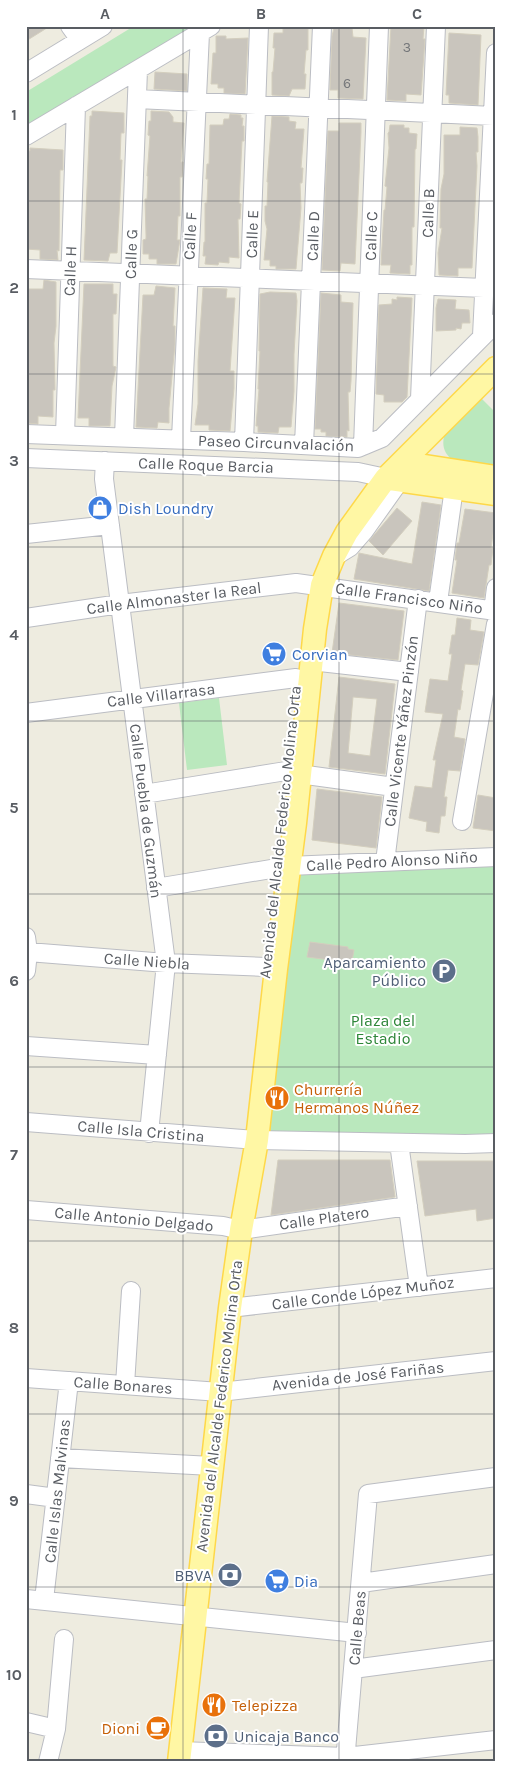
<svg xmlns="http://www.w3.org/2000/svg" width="522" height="1788" viewBox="0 0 522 1788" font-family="Karla,sans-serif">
	<rect width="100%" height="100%" fill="#eeece0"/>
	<path fill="#bae8bd" d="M134,26h62l-170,100v-34z
		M496,207v110l-9,9z
		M478,395l18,18v57l-43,-8c-2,-3 -5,-6 -7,-9 -12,-21 19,-45 32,-58z
		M219,698l8,67 -40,5 -8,-67z
		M496,857v286l-239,-3 32,-274z"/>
	<path fill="#c9c5bd" stroke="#d3cebe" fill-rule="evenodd" d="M26,26h24l-24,15z
		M288,26h20v24h-2l-2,24h2l-1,15h-13l-3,7 -17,-1v-23h1l2,-24h-2l1,-15h9v-6l5,1z
		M391,26h33l-1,13h2l-4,56 -15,-1v7l-19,-1z
		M334,28h18l1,9 13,1 -3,61 -25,-1v-8h-8l2,-54z
		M449,33l32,2 -3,70 -29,-2v-8h-3z
		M216,36h10v3l22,-1 -3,56 -21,-1v-5h-6v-4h-7l2,-31h3z
		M155,72l32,2v17l-33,-2z
		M92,111l32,2v20h-3l-1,27h2l-5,93h-7l-2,8 -24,-1 6,-144h2z
		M151,111l18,1 4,5v5l11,1 -3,39h2l-1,15h-2v39h-2l-1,24h3l-4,24h-19v-5h-8v-5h-6v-14l3,-1v-4l-1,-36h2l1,-23h-1l3,-40 -2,-1 1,-14h2z
		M230,114l11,1v3h2l-1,8h2v15h-2l-3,62 2,1 -1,15h-2l1,39 -10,-1v6l-10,-1 -1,3 -13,-1 1,-8h-3l1,-14h1v-39h2l1,-24h-2l1,-15h2l1,-39h13l1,-6h5z
		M272,116l17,1v4l7,1 -1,7h9l-3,39h2l-1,15h-2l1,25 -5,61h-20v-3h-6v-6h-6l3,-31 -2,-8v-15h2l1,-24h-1z
		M339,123h22v9l-6,132 -14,-1 -1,8 -18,-1 6,-139h11z
		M390,125h14v3h5v5l8,1 -1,15h-1l-1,78h-2v38h-2v9l-20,-1 1,-8h-10l3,-55h1l2,-23 -2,-1 4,-38 -1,-15 1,-1z
		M460,127l17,1 1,9v15h-2l1,14 -5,102h-14v8l-19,-1 -1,-22 4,-25h-2l1,-39 3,-15v-39h16z
		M30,148l33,2v20h-3l-1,81 -2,-1 1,10 -18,-1v-9l-14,-1v-84l1,-14h3z
		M44,280l12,2v44l-2,17 1,47h-2v27l-15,-1v8l-12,-1v-134h17z
		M84,284h29v10h4l-1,20h-3v52l3,1 -4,19 -2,40h-21v-8h-11z
		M156,286l19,2 -2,38h2v18l-6,64v15l-11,-1 -1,6 -21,-1 7,-132h11z
		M203,288l24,1 -1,9h9l-5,73h4v17l-4,43 -21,-1v-5h-14l3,-21v-43z
		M270,292l26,1 1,8 -3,53v37l-3,36h-12l-1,6 -20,-1v-6h-2l3,-37h-1l2,-38h-1l1,-57z
		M321,293l20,2v7l12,1 -2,78 -1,11h-2l1,39 -2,-1v7l-21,-1v-4h-5v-3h-6z
		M397,297l15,1 -5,99 -5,5h-18v-7l-8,-1 3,-89 13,-1v-5l5,1z
		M438,299l18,1 -1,9 14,1 1,13h-8l-1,6 -5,-1v2l-20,1v-23z
		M422,502l19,3 -12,86 -75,-12 5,-26 53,11z
		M397,508l15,13 -29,34 -14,-14z
		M465,509l31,4 -5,35h2l-2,17h-2l-5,33 -32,-5 5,-33h-2l2,-17h2z
		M339,603l65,8 -6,49 -66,-7z
		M457,618l14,2 -1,10 14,2 -6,33 -13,-1 -4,26 2,1 -3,19 -2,-1 -4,28 11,2 -5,32 -12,-1 -4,27h3l-2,19h-4l-2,17 -13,-2 1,-9 -18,-4 6,-32 17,2 4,-28h-3l10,-46 -18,-2 5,-33 18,2 4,-27h-3l3,-19h3z
		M339,677l56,7 -10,90 -56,-7zM353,697l24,2 -7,57 -22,-3z
		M317,789l65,8 -6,51 -64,-8z
		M478,795l18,3v33l-23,-3z
		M310,942l38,5v2l6,1 -2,11 -5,-1 -1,2 -39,-5z
		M278,1160h112l5,37 -124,18z
		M417,1161h79v57l-19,3 -1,-12 -51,7z"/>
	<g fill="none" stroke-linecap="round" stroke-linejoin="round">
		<defs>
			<path id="minor" d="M70,26l10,14
				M26,73l77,-47
				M137,99l356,17
				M26,136l185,-110
				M26,269l458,19
				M482,336l14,-283
				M420,399l16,-373
				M26,434l218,8 114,6 24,-10 114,-115
				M65,435l11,-329
				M124,437l14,-367
				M181,439l19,-406
				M244,442l15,-416
				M304,445l18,-419
				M363,446l16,-420
				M26,458l332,14 28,6
				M105,461l-1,18 62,484 -17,170
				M26,534l84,-9
				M337,555l13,-8 14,-16 42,-59
				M438,602l16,-114
				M493,611l3,-23
				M26,618l94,-14 176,-21 200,28
				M311,661l98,11
				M26,713l270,-35
				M299,774l95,13
				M144,794l142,-23
				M462,821l34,-197
				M385,862l33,-263
				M156,888l133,-22 207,-9
				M26,937l2,15 -2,19
				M28,952l138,11 100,4
				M26,1046l131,9
				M26,1122l231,18 208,4 31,-1
				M399,1143l20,144
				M26,1210l197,16 18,4 167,-24
				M230,1308l266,-30
				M26,1378l194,14 276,-31
				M125,1385l6,-94
				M60,1458l152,8
				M26,1494l30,4
				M361,1583l135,-19
				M26,1599l331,34
				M44,1600l25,-219
				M353,1669l143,-19
				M26,1722l30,7
				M180,1751l166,6 150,-17
				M48,1762l8,-33 8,-90
				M345,1762l23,-268 128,-17"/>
			<path id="major" d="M387,478l38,-12 71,11
				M390,479l106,15
				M179,1762l51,-454 11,-78 16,-90 19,-171 19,-146 20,-194 7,-44 12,-29 13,-24 39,-54 110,-110"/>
		</defs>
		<use href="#minor" stroke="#bbbdc3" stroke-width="20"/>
		<use href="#major" stroke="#fed849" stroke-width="25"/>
		<use href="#minor" stroke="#fff" stroke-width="18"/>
		<use href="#major" stroke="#fff7a4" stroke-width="22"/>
	</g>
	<path fill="none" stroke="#595d63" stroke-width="1" stroke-opacity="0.55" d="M183,26v1736M339,26v1736M26,201h470M26,374h470M26,547h470M26,721h470M26,894h470M26,1067h470M26,1241h470M26,1414h470M26,1587h470"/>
	<defs>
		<symbol id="shop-disc" viewBox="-11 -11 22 22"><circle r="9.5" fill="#3f7fe0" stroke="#fff"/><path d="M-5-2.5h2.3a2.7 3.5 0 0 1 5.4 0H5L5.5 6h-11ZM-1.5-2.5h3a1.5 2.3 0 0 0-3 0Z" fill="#fff"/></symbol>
		<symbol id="supermarket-disc" viewBox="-11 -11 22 22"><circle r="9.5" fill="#3f7fe0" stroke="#fff"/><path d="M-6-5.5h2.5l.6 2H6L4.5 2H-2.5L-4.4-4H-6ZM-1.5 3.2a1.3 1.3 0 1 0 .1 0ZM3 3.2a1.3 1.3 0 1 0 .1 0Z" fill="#fff"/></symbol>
		<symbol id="parking-disc" viewBox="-11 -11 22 22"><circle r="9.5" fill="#5c6f8a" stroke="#fff"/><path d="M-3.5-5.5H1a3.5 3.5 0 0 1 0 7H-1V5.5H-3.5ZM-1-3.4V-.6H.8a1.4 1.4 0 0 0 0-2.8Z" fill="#fff"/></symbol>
		<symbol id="restaurant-disc" viewBox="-11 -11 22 22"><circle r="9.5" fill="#e8710a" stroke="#fff"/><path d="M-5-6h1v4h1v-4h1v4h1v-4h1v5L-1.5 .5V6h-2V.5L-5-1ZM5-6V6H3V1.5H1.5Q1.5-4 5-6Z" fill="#fff"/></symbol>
		<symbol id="bank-disc" viewBox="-11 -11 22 22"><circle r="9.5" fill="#5c6f8a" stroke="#fff"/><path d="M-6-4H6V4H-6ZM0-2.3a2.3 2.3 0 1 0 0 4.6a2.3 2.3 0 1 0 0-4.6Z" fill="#fff"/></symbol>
		<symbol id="cafe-disc" viewBox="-11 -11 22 22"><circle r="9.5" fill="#e8710a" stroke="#fff"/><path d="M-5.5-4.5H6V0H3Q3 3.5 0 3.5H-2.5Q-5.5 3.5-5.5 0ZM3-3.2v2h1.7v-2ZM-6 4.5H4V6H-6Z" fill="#fff"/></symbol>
	</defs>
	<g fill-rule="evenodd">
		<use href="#shop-disc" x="86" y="494" width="28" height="28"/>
		<use href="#supermarket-disc" x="260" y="640" width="28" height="28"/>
		<use href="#parking-disc" x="430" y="957" width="28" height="28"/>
		<use href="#restaurant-disc" x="263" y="1084" width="28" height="28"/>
		<use href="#bank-disc" x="216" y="1561" width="28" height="28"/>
		<use href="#supermarket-disc" x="263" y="1567" width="28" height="28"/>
		<use href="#restaurant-disc" x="200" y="1691" width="28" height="28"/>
		<use href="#cafe-disc" x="144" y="1714" width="28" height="28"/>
		<use href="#bank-disc" x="202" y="1722" width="28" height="28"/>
	</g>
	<g text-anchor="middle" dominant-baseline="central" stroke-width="4" stroke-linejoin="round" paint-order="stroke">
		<g font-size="14" fill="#75777a">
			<text x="407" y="47">3</text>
			<text x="347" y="83">6</text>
		</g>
		<g font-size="16" fill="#595d63" stroke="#fff">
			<text transform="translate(428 213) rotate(-88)">Calle B</text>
			<text transform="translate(252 234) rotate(-88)">Calle E</text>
			<text transform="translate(190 236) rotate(-87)">Calle F</text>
			<text transform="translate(313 236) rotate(-88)">Calle D</text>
			<text transform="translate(371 236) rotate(-88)">Calle C</text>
			<text transform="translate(131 254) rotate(-88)">Calle G</text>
			<text transform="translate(70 271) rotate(-88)">Calle H</text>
			<text transform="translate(276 443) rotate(2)">Paseo Circunvalación</text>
			<text transform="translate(206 465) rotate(2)">Calle Roque Barcia</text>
			<text transform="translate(174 598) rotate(-7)">Calle Almonaster la Real</text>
			<text transform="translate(409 598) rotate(8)">Calle Francisco Niño</text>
			<text transform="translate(161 695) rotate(-7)">Calle Villarrasa</text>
			<text transform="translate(401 731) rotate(-83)">Calle Vicente Yáñez Pinzón</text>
			<text transform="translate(146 811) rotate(83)">Calle Puebla de Guzmán</text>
			<text transform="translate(280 832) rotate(-84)">Avenida del Alcalde Federico Molina Orta</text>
			<text transform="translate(392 861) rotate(-3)">Calle Pedro Alonso Niño</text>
			<text transform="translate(147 961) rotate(4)">Calle Niebla</text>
			<text transform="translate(141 1131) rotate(5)">Calle Isla Cristina</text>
			<text transform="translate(324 1218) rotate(-8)">Calle Platero</text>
			<text transform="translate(134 1219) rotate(5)">Calle Antonio Delgado</text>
			<text transform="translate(363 1293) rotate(-7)">Calle Conde López Muñoz</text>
			<text transform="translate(358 1376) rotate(-6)">Avenida de José Fariñas</text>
			<text transform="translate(123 1385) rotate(4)">Calle Bonares</text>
			<text transform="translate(219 1406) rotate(-83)">Avenida del Alcalde Federico Molina Orta</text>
			<text transform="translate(57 1491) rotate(-84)">Calle Islas Malvinas</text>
			<text transform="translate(357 1628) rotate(-85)">Calle Beas</text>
		</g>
		<g font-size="16" fill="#366cbe" stroke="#fff" text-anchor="start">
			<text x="118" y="508">Dish Loundry</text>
			<text x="292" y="654">Corvian</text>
			<text x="294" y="1581">Dia</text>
		</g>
		<g font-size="16" fill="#4e5e75" stroke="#fff" text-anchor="end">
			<text x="426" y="962">Aparcamiento<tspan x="426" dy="18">Público</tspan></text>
			<text x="212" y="1575">BBVA</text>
			<text x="234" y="1736" text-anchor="start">Unicaja Banco</text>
		</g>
		<g font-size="16" fill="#2d8638" stroke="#fff">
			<text x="383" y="1020">Plaza del<tspan x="383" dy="18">Estadio</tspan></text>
		</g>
		<g font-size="16" fill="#c56008" stroke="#fff" text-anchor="start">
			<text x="294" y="1089">Churrería<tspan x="294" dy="18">Hermanos Núñez</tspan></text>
			<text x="232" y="1705">Telepizza</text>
			<text x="140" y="1728" text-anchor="end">Dioni</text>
		</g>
	</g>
	<rect width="522" height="1788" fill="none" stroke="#ffffff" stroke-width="55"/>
	<rect x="28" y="28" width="466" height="1732" fill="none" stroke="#595d63" stroke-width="2"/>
	<g font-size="16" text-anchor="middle" font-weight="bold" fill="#595d63">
		<text x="105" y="19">A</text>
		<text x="261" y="19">B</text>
		<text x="417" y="19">C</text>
		<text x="14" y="120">1</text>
		<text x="14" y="293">2</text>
		<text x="14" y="466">3</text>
		<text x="14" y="640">4</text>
		<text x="14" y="813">5</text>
		<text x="14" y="986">6</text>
		<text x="14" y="1160">7</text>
		<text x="14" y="1333">8</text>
		<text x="14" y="1506">9</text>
		<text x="14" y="1680">10</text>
	</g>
</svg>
